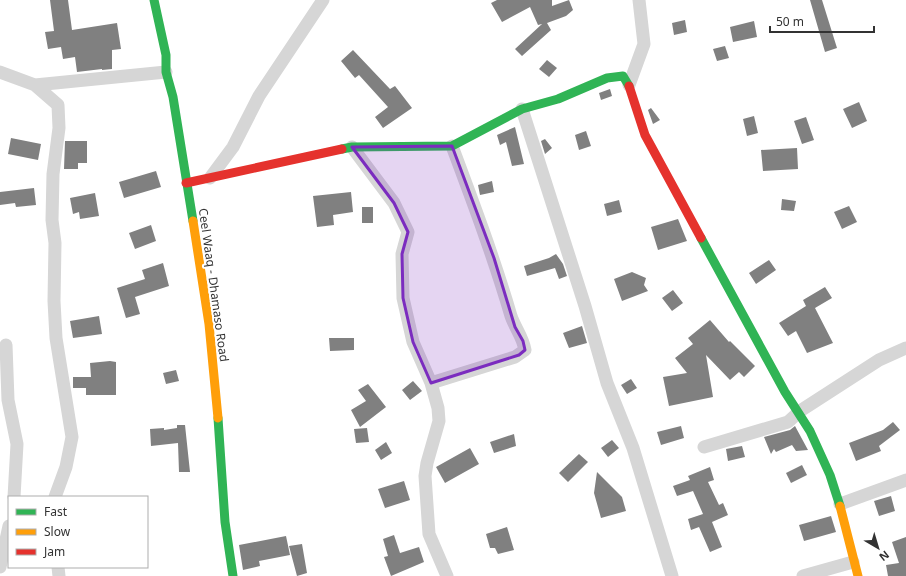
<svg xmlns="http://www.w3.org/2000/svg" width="906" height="576" viewBox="0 0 906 576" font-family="'Noto Sans',sans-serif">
	<rect width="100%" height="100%" fill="#fff"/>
	<path fill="#808080" d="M50,0h18l4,30 45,-7 4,26 -9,1v19l-10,1v-1l-25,3 -2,-15 -12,2 -2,-12 -13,2 -3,-17 9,-1z
		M497,0h55v6l17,-6 4,10 -7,6 -19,7 4,7 -29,26 -7,-7 27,-25 -4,1 -8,-18 -28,15 -11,-19z
		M810,0h12l15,48 -12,4z
		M685,20l2,12 -13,3 -2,-12z
		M754,21l3,16 -24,5 -3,-15z
		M725,46l4,12 -12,3 -4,-12z
		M353,50l37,39 5,-3 17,22 -29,20 -8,-11 13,-10 -29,-32 -4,3 -14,-17z
		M547,60l10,8 -8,9 -10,-8z
		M610,89l2,7 -11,4 -2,-7z
		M859,102l8,19 -15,7 -9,-19z
		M651,108l9,12 -7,4 -5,-14z
		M754,116l4,17 -11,3 -4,-17z
		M806,117l8,23 -12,4 -8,-23z
		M515,127l9,37 -12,2 -6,-24 -6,3 -3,-10z
		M586,131l5,15 -12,4 -4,-15z
		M11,138l30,6 -3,16 -30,-6z
		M545,139l7,9 -7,6 -4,-13z
		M65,141h22v22h-9v6h-14z
		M797,148l1,21 -35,2 -2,-21z
		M156,171l5,16 -37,11 -5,-16z
		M492,181l2,11 -14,3 -2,-10z
		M34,188l2,17 -20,2 -1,-4 -15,2v-13z
		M351,192l2,20 -20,3 1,10 -17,2 -4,-31z
		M95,193l4,23 -19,3 -1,-7 -6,2 -3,-16z
		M782,199l14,2 -2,10 -13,-1z
		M619,200l3,12 -15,4 -3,-12z
		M849,206l8,16 -15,7 -8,-17z
		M362,207h11v16h-11z
		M678,219l9,22 -29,9 -7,-23z
		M151,225l5,16 -21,8 -6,-16z
		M556,254l7,10 4,12 -8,3 -4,-11 -28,8 -3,-10 25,-8z
		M769,260l7,10 -20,14 -7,-11z
		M163,263l6,23 -34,11 5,17 -14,4 -9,-30 28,-9 -3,-9z
		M632,272l14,6 -2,7 4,6 -26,10 -8,-22z
		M825,287l7,11 -17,10 18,35 -26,10 -11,-22 -8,5 -9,-13 27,-17 -3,-6z
		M673,290l10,13 -11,8 -10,-13z
		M99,316l3,18 -29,4 -3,-17z
		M710,320l19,22 1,-1 25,25 -11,11 -5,-5 -9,8 -24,-25 7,42 -44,9 -6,-29 24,-4 -12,-15 18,-14 -5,-6z
		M582,326l5,17 -18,5 -6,-15z
		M329,338h25v12l-24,1z
		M110,361l6,1v33h-30v-7h-13v-11h18l-1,-14z
		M176,370l3,11 -13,3 -3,-11z
		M631,379l6,9 -10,6 -6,-9z
		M413,381l9,10 -12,9 -8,-10z
		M368,384l18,23 -26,20 -9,-17 15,-9 -8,-11z
		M893,422l7,8 -21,16 2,5 -25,10 -7,-18 34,-13z
		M177,425h8l5,47h-11l-1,-29 -27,3 -1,-17 14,-1v2l13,-2z
		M681,426l3,12 -23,7 -4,-13z
		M795,426l13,24 -12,1 -4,-6 -16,7 -2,-3 -3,5 -7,-17 26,-7z
		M367,428l2,14 -13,1 -2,-14z
		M514,434l2,12 -22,7 -4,-11z
		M612,440l7,8 -11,9 -7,-9z
		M386,442l6,11 -11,7 -6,-10z
		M742,446l3,11 -17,4 -2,-12z
		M470,448l9,16 -34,19 -9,-16z
		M579,454l9,8 -20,20 -9,-9z
		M802,465l5,10 -16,8 -5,-10z
		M710,467l4,13 -6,2 11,23 4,-2 5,12 -16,7 10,25 -12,5 -11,-25 -8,3 -3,-11 15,-5 -10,-23 -16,5 -4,-10 17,-6 -2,-4z
		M597,472l25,25 4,14 -25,7 -7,-25z
		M404,481l6,19 -25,8 -7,-19z
		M891,496l4,15 -16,5 -5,-15z
		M831,516l5,16 -32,9 -5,-16z
		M507,527l7,23 -16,4 -3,-6h-5l-4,-14z
		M394,535l6,18 19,-6 5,15 -33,14 -7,-19 4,-1 -5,-17z
		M286,536l4,19 -31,6 1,5 -17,4 -4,-25z
		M906,537v39h-18l-2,-11 13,-2 -7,-21z
		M302,544l5,29 -10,3 -8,-30z"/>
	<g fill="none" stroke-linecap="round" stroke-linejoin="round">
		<path stroke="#d6d6d6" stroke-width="13" d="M0,72l35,13 131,-13
			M35,85l23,20 1,23 -6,46 -1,46 3,23 -1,58 2,37 16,99 -6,30 -11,30
			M629,85l15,-41 -5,-44
			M522,109l63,197 22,77 26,65 39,128
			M352,147l42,56 14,29 -6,22 1,44 10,44 18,41 7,25 1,13 -12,42 -2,13 4,58 18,42
			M210,178l23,-31 26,-51 64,-96
			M6,345l2,55 9,44 -3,53
			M431,383l84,-26 10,-7c-2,-13 -10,-22 -14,-34 -17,-58 -38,-114 -59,-170
			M704,447l84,-25 12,-11 79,-51 27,-12
			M840,504l66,-24
			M0,567l9,-41
			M58,567l1,9
			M803,576l50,-14"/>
		<path stroke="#30b455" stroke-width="9" d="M154,0l12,55v17l7,25 20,124
			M342,149l10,-2 100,-1 70,-37 36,-10 49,-21 16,-2 6,10
			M701,238l84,154 25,39 20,44 10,31
			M218,418l7,104 8,54"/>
		<path stroke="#ff9f0a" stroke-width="9" d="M193,221l16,103 9,94
			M840,506l18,70"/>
		<path stroke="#e5322d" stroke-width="9" d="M629,86l16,49 56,103
			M186,183l156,-34"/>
	</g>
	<path fill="#7b2cbf" fill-opacity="0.2" stroke="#7b2cbf" stroke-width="3" stroke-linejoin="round" d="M452,146l42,112 21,69 8,14 2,9 -6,5 -88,28 -18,-41 -10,-44 -1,-44 6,-22 -14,-29 -42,-56z"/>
	<g text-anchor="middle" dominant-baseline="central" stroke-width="4" stroke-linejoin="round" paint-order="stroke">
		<g font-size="12" fill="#323232" stroke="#fff">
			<text transform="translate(214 285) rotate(82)">Ceel Waaq - Dhamaso Road</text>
		</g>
	</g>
	<rect x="8" y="496" width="140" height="72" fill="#ffffff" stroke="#adadad"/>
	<rect x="16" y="509" width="20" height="6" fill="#30b455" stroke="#adadad"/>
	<text x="44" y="516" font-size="12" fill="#323232">Fast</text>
	<rect x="16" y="529" width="20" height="6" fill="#ff9f0a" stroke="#adadad"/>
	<text x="44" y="536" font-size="12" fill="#323232">Slow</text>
	<rect x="16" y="549" width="20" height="6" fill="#e5322d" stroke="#adadad"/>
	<text x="44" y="556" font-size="12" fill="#323232">Jam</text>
	<g transform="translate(878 548) rotate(142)" stroke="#ffffff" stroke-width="3" paint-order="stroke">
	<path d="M0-3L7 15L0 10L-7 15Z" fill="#323232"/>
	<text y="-6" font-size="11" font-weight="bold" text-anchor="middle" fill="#323232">N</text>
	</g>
	<path d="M770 26v6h104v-6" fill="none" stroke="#323232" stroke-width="2"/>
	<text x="776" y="26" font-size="12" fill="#323232" stroke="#ffffff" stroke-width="3" paint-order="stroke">50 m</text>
</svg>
